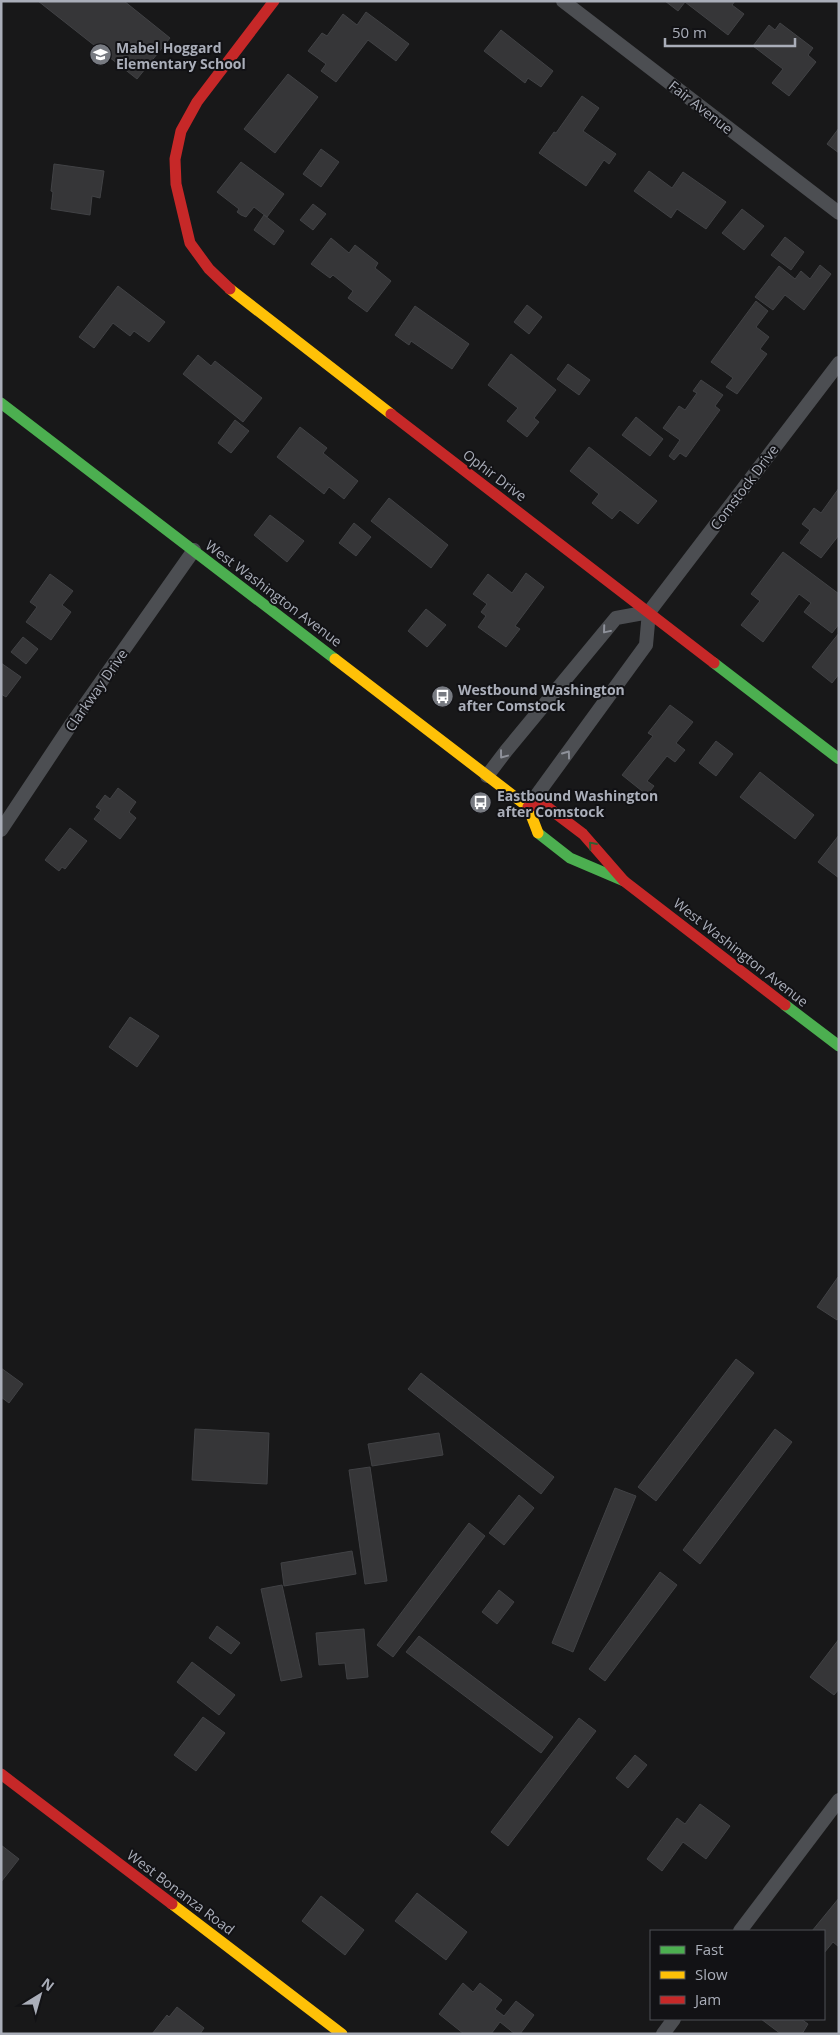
<svg xmlns="http://www.w3.org/2000/svg" width="840" height="2035" viewBox="0 0 840 2035" font-family="'Open Sans',sans-serif">
	<rect width="100%" height="100%" fill="#181819"/>
	<path fill="#363638" stroke="#414245" d="M38,1h86l46,37 -33,41z
		M665,1h70l-3,4 12,9 -16,21 -43,-33 -7,9z
		M366,12l43,32 -13,17 -28,-21 -32,42 -15,-11 5,-7 -18,-13 14,-18 5,3 16,-22 14,11z
		M780,23l33,25 -5,7 8,7 -27,34 -17,-13 11,-14 -30,-23 16,-21 6,5z
		M501,30l52,41 -12,16 -13,-9 -3,5 -41,-32z
		M288,74l30,23 -43,56 -31,-24z
		M582,96l17,12 -16,23 33,23 -7,10 -5,-4 -18,26 -47,-33 15,-21 2,1z
		M839,128v25l-12,-9z
		M321,149l18,13 -18,25 -18,-13z
		M241,162l43,32 -17,23 -13,-10 -8,10 -5,-2 -4,-3 2,-3 -22,-17z
		M54,164l50,7 -4,27 -8,-2 -2,19 -39,-6 2,-17 -2,-1z
		M649,171l23,17 11,-16 43,30 -20,27 -29,-20 -6,9 -37,-27z
		M313,204l13,10 -13,16 -13,-10z
		M742,209l22,17 -20,24 -22,-17z
		M264,215l20,16 -10,14 -20,-15z
		M785,237l19,15 -13,18 -20,-15z
		M331,238l18,15 6,-8 23,18 -3,5 16,13 -24,31 -19,-14 5,-7 -20,-16 -3,3 -19,-14z
		M820,265l11,9 -27,36 -19,-15 -12,15 -18,-13 24,-31 16,13 6,-8 9,8z
		M118,286l47,36 -16,20 -15,-11 -4,5 -17,-13 -19,25 -15,-11z
		M756,301l12,10 -12,16 13,10 -9,12 7,5 -30,40 -11,-7 7,-9 -22,-16z
		M527,305l15,12 -13,17 -15,-12z
		M415,306l54,38 -17,25 -41,-28 -2,4 -14,-10z
		M511,354l45,36 -22,28 5,4 -12,15 -20,-16 11,-13 -30,-23z
		M198,355l13,11 4,-5 47,37 -19,24 -60,-48z
		M568,364l22,16 -11,15 -22,-16z
		M701,380l22,15 -8,11 5,4 -34,47 -6,-4 -6,7 -5,-4 11,-16 -17,-12 16,-22 6,4 12,-17 -4,-2z
		M636,417l27,22 -13,17 -28,-21z
		M235,420l14,11 -18,22 -13,-10z
		M300,427l27,21 -4,5 35,28 -14,18 -15,-12 -5,7 -47,-37z
		M589,447l68,54 -19,23 -18,-14 -8,9 -20,-16 7,-9 -29,-23z
		M839,488v47l-18,23 -21,-15 10,-13 -8,-6 12,-16 7,5z
		M389,498l59,47 -17,23 -60,-47z
		M270,515l34,26 -17,21 -33,-27z
		M354,523l17,14 -15,19 -17,-13z
		M783,552l56,42v30l-7,9 -28,-21 7,-9 -12,-9 -36,48 -22,-17 19,-24 -9,-7z
		M526,573l18,14 -29,39 5,3 -14,18 -28,-20 8,-11 -5,-4 6,-8 -14,-10 15,-20 24,19z
		M50,574l23,17 -11,14 9,7 -20,28 -25,-18 11,-15 -7,-5z
		M426,609l20,16 -19,22 -19,-16z
		M839,633v41l-7,9 -20,-16z
		M23,637l15,12 -12,15 -15,-12z
		M1,663l20,14 -15,20 -5,-3z
		M670,705l23,17 -17,21 9,7 -10,12 -8,-6 -20,25 7,5 -7,9 -25,-20 31,-39 -5,-3z
		M716,741l17,13 -17,22 -17,-13z
		M760,772l54,43 -19,24 -55,-42z
		M118,788l18,14 -7,10 7,6 -16,21 -26,-20 7,-9 -5,-3 9,-12 5,4z
		M70,828l17,13 -22,28 -3,-2 -3,4 -14,-11z
		M839,835v43l-21,-16z
		M130,1017l29,19 -22,31 -28,-20z
		M838,1277l1,40 -2,3 -20,-13z
		M736,1359l18,14 -98,128 -18,-14z
		M1,1368l22,16 -14,19 -8,-6z
		M421,1373l133,104 -13,17 -133,-105z
		M195,1429l74,4 -2,51 -75,-4z
		M775,1429l17,13 -92,122 -17,-14z
		M439,1433l4,22 -71,11 -4,-22z
		M370,1467l17,114 -22,3 -16,-114z
		M615,1488l21,8 -63,156 -21,-9z
		M519,1495l15,13 -30,37 -15,-12z
		M469,1523l16,13 -92,121 -16,-12z
		M352,1551l4,23 -72,12 -3,-23z
		M660,1572l17,13 -72,96 -16,-12z
		M282,1585l20,92 -21,4 -20,-92z
		M499,1590l15,12 -17,22 -15,-12z
		M217,1626l23,17 -9,11 -22,-16z
		M364,1629l4,48 -21,2 -2,-16 -26,2 -3,-32z
		M419,1636l134,101 -12,16 -135,-101z
		M839,1639v50l-5,6 -24,-18z
		M192,1662l43,33 -16,20 -42,-33z
		M203,1717l22,16 -29,38 -22,-16z
		M579,1718l17,13 -88,115 -17,-14z
		M635,1755l12,10 -19,23 -12,-10z
		M700,1804l30,22 -24,33 -23,-17 -21,29 -15,-12 30,-41 8,6z
		M1,1845l18,14 -18,23z
		M417,1893l50,39 -21,28 -51,-39z
		M321,1896l43,34 -19,25 -43,-34z
		M839,1898v49l-6,-5 -9,11v-22h-12z
		M463,1983l10,9 7,-9 22,17 -7,9 9,7 12,-15 18,14 -14,19h-5l-15,-12 -9,12h-27l-25,-20z
		M177,2007l27,21 -4,6h-48l15,-19 2,2z
		M761,2019h40l7,5 -6,10h-21z"/>
	<g fill="none" stroke-linecap="round" stroke-linejoin="round">
		<path stroke="#4c4e52" stroke-width="14" d="M563,1l276,212
			M487,776l19,-25 110,-133 33,-6
			M528,807l118,-162 3,-33 190,-249
			M1,830l69,-104 124,-176
			M740,1931l99,-131
			M663,2034l11,-15"/>
		<path stroke="#4caf50" stroke-width="11" d="M1,403l334,256
			M714,663l125,96
			M538,833l32,25 54,23
			M785,1005l54,41"/>
		<path stroke="#ffc107" stroke-width="11" d="M230,289l161,125
			M335,659l193,148 10,26
			M172,1904l170,130"/>
		<path stroke="#c62828" stroke-width="11" d="M230,289l-21,-20 -19,-26 -14,-59 -1,-25 6,-28 16,-29 77,-101
			M391,414l323,249
			M528,807l14,-4 41,31 41,47 161,124
			M1,1774l171,130"/>
	</g>
	<defs><path id="oneway-chevron" d="M-2-3.5L2.5 0L-2 3.5" fill="none" stroke-width="1.6" stroke-linecap="round" stroke-linejoin="round" transform="scale(1.25)"/></defs>
	<g stroke="#8e919a">
		<use href="#oneway-chevron" transform="translate(606 630) rotate(130)"/>
		<use href="#oneway-chevron" transform="translate(567 754) rotate(-54)"/>
		<use href="#oneway-chevron" transform="translate(503 755) rotate(127)"/>
	</g>
	<use stroke="#2f6032" href="#oneway-chevron" transform="translate(592 845) rotate(-131)"/>
	<defs>
		<symbol id="school-disc" viewBox="-11 -11 22 22"><circle r="9.5" fill="#777a81" stroke="#121215"/><path d="M0-5L7-2L0 1L-7-2ZM-4 1L0 2.5L4 1V4Q0 6-4 4Z" fill="#fff"/></symbol>
		<symbol id="bus-disc" viewBox="-11 -11 22 22"><circle r="9.5" fill="#777a81" stroke="#121215"/><path d="M-5-6H5V4H4V6H2V4H-2V6H-4V4H-5ZM-3.5-4V0h7V-4ZM-3.5 1.2v1.5H-2V1.2ZM2 1.2v1.5H3.5V1.2Z" fill="#fff"/></symbol>
	</defs>
	<g fill-rule="evenodd">
		<use href="#school-disc" x="88" y="42" width="25" height="25"/>
		<use href="#bus-disc" x="430" y="684" width="25" height="25"/>
		<use href="#bus-disc" x="468" y="790" width="25" height="25"/>
	</g>
	<g text-anchor="middle" dominant-baseline="central" stroke-width="4" stroke-linejoin="round" paint-order="stroke">
		<g font-size="14" font-weight="bold" fill="#aaaeb9" stroke="#121215" text-anchor="start">
			<text x="116" y="47">Mabel Hoggard<tspan x="116" dy="16">Elementary School</tspan></text>
			<text x="458" y="689">Westbound Washington<tspan x="458" dy="16">after Comstock</tspan></text>
			<text x="497" y="795">Eastbound Washington<tspan x="497" dy="16">after Comstock</tspan></text>
		</g>
		<g font-size="14" fill="#aaaeb9" stroke="#121215">
			<text transform="translate(701 107) rotate(38)">Fair Avenue</text>
			<text transform="translate(495 475) rotate(37)">Ophir Drive</text>
			<text transform="translate(744 487) rotate(-53)">Comstock Drive</text>
			<text transform="translate(274 593) rotate(37)">West Washington Avenue</text>
			<text transform="translate(96 690) rotate(-55)">Clarkway Drive</text>
			<text transform="translate(741 952) rotate(38)">West Washington Avenue</text>
			<text transform="translate(181 1892) rotate(37)">West Bonanza Road</text>
		</g>
	</g>
	<rect width="840" height="2035" fill="none" stroke="#aaaeb9" stroke-width="5"/>
	<rect x="650" y="1930" width="175" height="90" fill="#121215" stroke="#4f5057"/>
	<rect x="660" y="1946" width="25" height="8" fill="#4caf50" stroke="#4f5057"/>
	<text x="695" y="1955" font-size="15" fill="#aaaeb9">Fast</text>
	<rect x="660" y="1971" width="25" height="8" fill="#ffc107" stroke="#4f5057"/>
	<text x="695" y="1980" font-size="15" fill="#aaaeb9">Slow</text>
	<rect x="660" y="1996" width="25" height="8" fill="#c62828" stroke="#4f5057"/>
	<text x="695" y="2005" font-size="15" fill="#aaaeb9">Jam</text>
	<g transform="translate(40 1995) rotate(37)" stroke="#121215" stroke-width="4" paint-order="stroke">
	<path d="M0-4L9 19L0 12L-9 19Z" fill="#aaaeb9"/>
	<text y="-8" font-size="14" font-weight="bold" text-anchor="middle" fill="#aaaeb9">N</text>
	</g>
	<path d="M665 38v8h130v-8" fill="none" stroke="#aaaeb9" stroke-width="2.5"/>
	<text x="672" y="38" font-size="15" fill="#aaaeb9" stroke="#121215" stroke-width="4" paint-order="stroke">50 m</text>
</svg>
